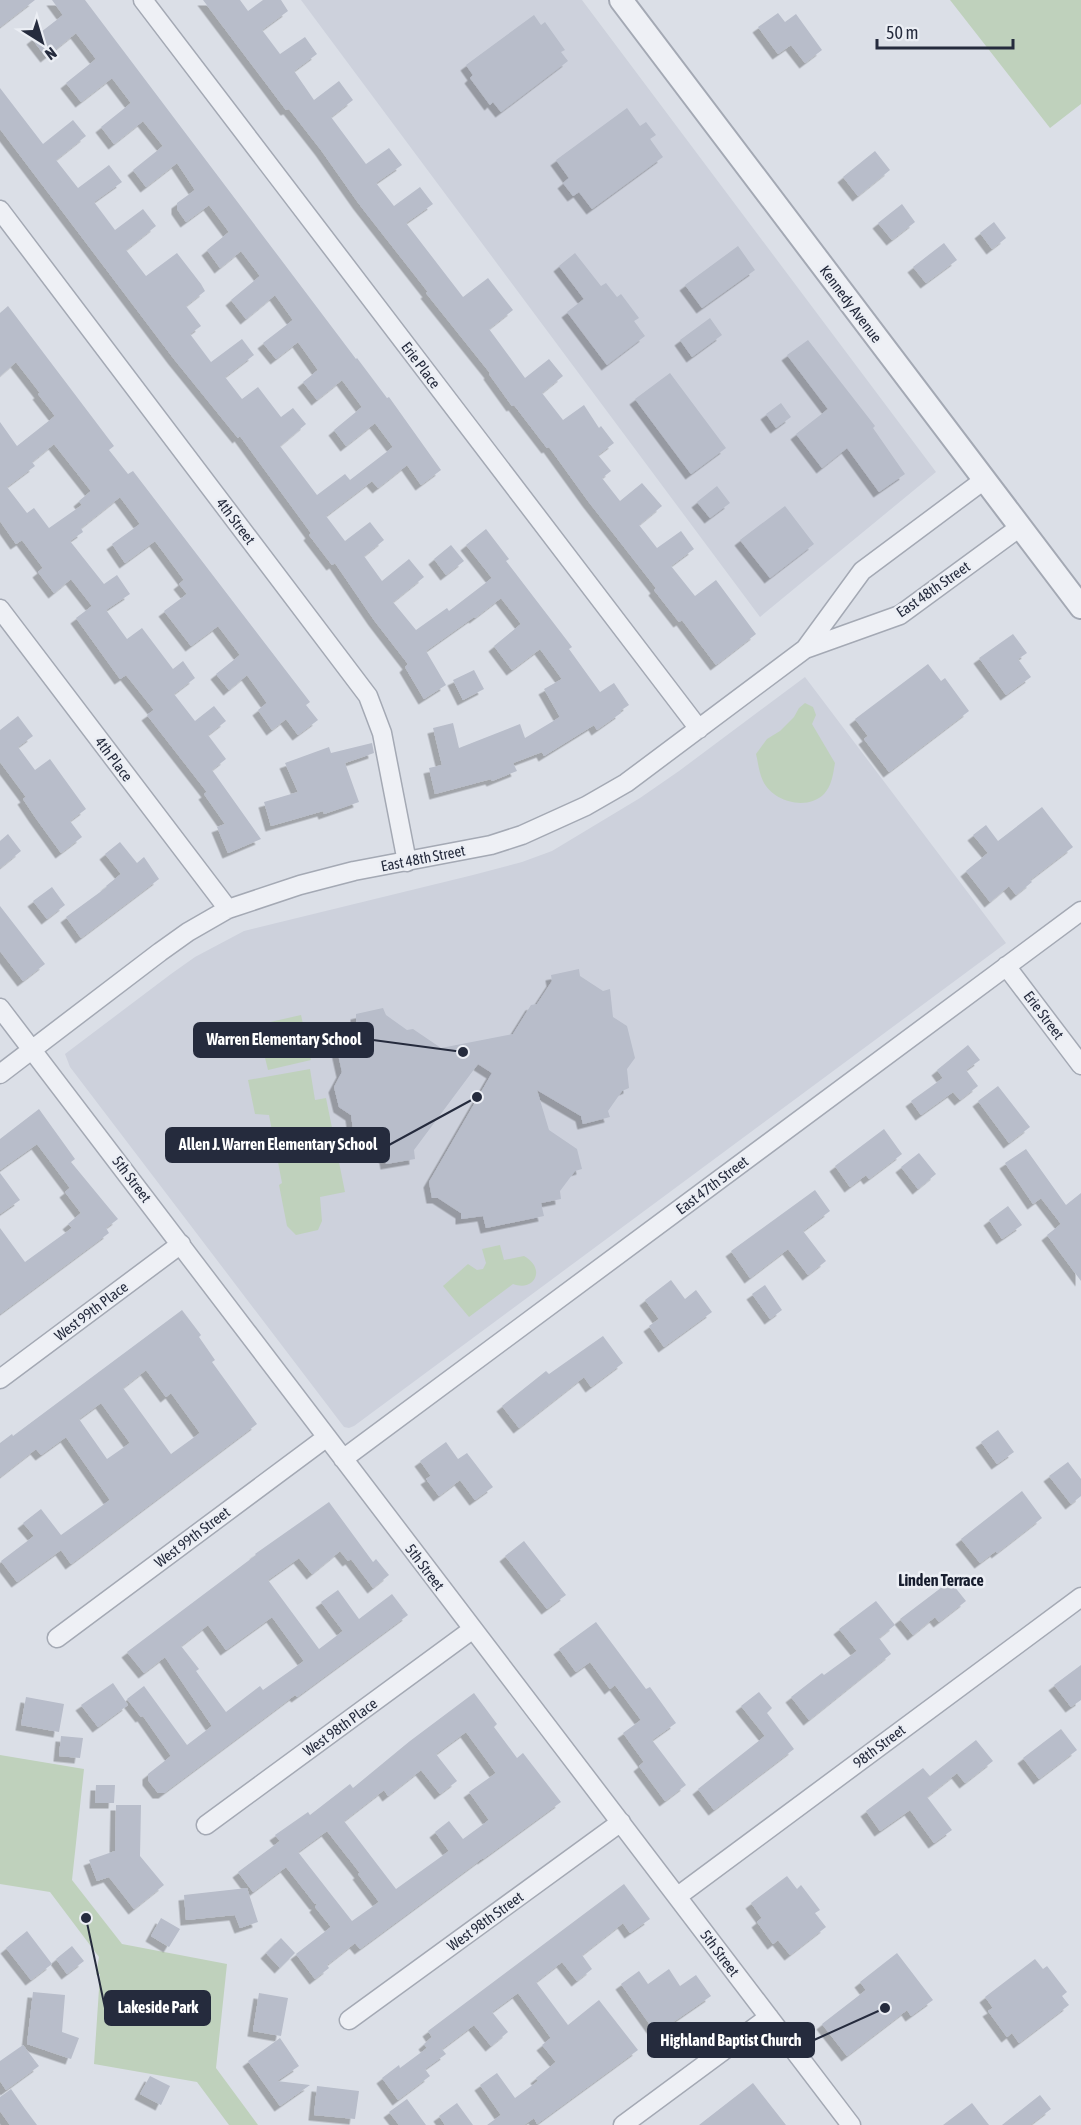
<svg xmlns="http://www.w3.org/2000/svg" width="1081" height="2125" viewBox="0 0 1081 2125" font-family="'Asap Condensed',sans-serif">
	<defs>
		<filter id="shadow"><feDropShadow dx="-5.5" dy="5.5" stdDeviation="0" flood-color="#0004"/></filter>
	</defs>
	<rect width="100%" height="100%" fill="#dbdfe7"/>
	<path fill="#cdd1dc" d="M301,0h281l354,472 -176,145z
		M805,677l201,266 -652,483 -5,2 -5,-1 -274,-360 -5,-13 106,-80 24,-17 49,-26 229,-56 49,-13 30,-11 88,-53 39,-27z"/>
	<path fill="#bfd1bc" d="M950,0h131v104l-31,24z
		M805,703l8,4 3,8 -4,9 23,39c-2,11 -3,22 -11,31 -17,17 -51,8 -61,-13 -4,-8 -5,-19 -7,-27l11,-15 13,-8 14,-14 5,-9z
		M301,1015l10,45 -43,10 -11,-45z
		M310,1069l5,31 11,-2 19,94 -25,5 2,24 -4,9 -22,5 -9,-9 -8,-41 3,-2 -13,-68 -14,-1 -7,-34z
		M500,1245l4,15 20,-4c23,13 10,36 -11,28l-44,33 -26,-31 25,-22 9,6 6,-1 3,-6 -4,-14z
		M0,1755l84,14 -12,111 50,64 105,20 -11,104 42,57h-29l-32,-43 -103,-18 6,-90 -4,1 3,-18 -49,-65 -50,-8z"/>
	<path fill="#b8bdca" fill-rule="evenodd" filter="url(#shadow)" d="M0,0h35l-35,27z
		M52,0h33l271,359 1,-1 30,40 2,-1 52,73 -20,15 -14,-20 -29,23 -6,-7 -46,35 19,25 25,-19 14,18 -20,16 18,25 27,-22 15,18 -31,25 23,28 31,-22 2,3 43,-33 -26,-33 20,-16 23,30 -3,2 66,86 -3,2 31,43 14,-9 15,22 -9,6 1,2 -24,17 -3,-5 -50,31 -2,-4 -29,11 4,8 -25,10 -1,-2 -56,15 -6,-26 13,-3 -9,-37 20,-5 6,25 61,-24 5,14 35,-21 -16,-28 18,-10 -22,-30 -28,21 -18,-24 27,-22 -20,-26 -26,20 -1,-1 -48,34 20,34 -22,14 -19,-32 3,-3 -34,-44 -39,-57 -3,2 -23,-30 2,-2 -71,-97 -2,2 -64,-79 -174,-230v-41l43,56 30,-24 13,16 -30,24 22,28 31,-23 13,17 -28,20 21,28 28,-21 13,17 -30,24 20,26 31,-23 24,31 4,7 -19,15 15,20 -11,8 21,28 31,-23 12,16 -29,22 17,22 16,-12 23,30 12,-9 13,16 -26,22 37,49 28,-21 5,6 43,-33 -18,-24 -29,23 -12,-16 28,-23 -20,-27 -25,20 -14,-18 15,-12 -20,-28 -22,17 -13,-16 30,-23 -18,-25 -29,24 -15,-19 29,-24 -19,-25 -21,17 -13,-18 22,-18 -20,-27 -23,17 -9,-13v-6l18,-13 -18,-27 -31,24 -13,-17 30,-24 -20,-25 -29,23 -13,-17 30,-24 -19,-25 -31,24 -15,-19 30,-24 -20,-26 -30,24 -14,-18 31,-24z
		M203,0h37l8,11 15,-11h18l7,11 -26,19 18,24 25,-17 12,17 -23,17 20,29 25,-19 14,19 -22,17 35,47 23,-16 13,17 -26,18 18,23 26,-19 13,17 -27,19 57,74 25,-19 25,32 -24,19 36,49 24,-19 14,17 -21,17 21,27 21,-15 15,23 2,-2 13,17 -16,12 13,16 -9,7 18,23 22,-18 20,23 -23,19 18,23 24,-17 13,18 -23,17 24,30 21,-16 40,54 -40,31 -34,-45 -3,2 -25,-32 2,-2 -68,-87 -39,-54 -2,1 -33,-43 -2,1 -23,-32 1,-1 -64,-80 2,-1 -69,-88 -38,-54 -32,-41 -3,1z
		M778,13l7,9 11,-8 26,36 -17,13 -14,-18 -13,9 -20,-27z
		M534,15l7,10 4,-3 20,28 -4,2 7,9 -67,51 -8,-10 -3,3 -20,-27 3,-3 -7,-10z
		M627,108l13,18 6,-4 10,13 -6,4 13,18 -71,52 -13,-17 -6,4 -10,-13 6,-5 -13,-18z
		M875,151l15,19 -32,26 -15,-19z
		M902,204l13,18 -23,18 -14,-17z
		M994,222l12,16 -14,11 -12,-16z
		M944,243l13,17 -31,23 -13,-16z
		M738,246l17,24 -53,38 -17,-23z
		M575,253l26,33 5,-3 11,14 4,-3 18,24 -5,3 11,15 -38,29 -40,-53 17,-13 -25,-33z
		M8,306l106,140 -5,4 19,24 5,-3 177,231 -4,3 12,15 -20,15 -12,-16 -14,11 -14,-20 9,-7 -20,-28 -18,15 -13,-16 24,-19 -22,-29 -27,20 -27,-35 23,-17 -8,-10 5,-4 -29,-39 -30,22 -13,-19 28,-20 -20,-27 -39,31 2,4 -13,9 34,43 13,-9 13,19 -24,16 21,29 15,-11 31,41 10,-8 12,17 -21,16 21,27 19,-15 12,15 -18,14 18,24 -14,11 49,69 -33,14 -11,-26 8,-3 -21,-30 3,-2 -60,-77 7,-5 -28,-35 -6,4 -44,-61 16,-12 -21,-27 -17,14 -16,-21 5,-4 -21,-28 -6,4 -16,-23v-99l17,24 38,-30 -17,-22 2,-1 -24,-31 -16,14v-63zM54,444l37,47 -12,10 3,4 -33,23 -15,-20 -7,5 -20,-26 28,-21 -3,-4z
		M710,318l12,17 -30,22 -12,-17z
		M808,340l67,86 -2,2 32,46 -26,18 -32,-44 -25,20 -26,-34 32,-25 -41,-54z
		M670,373l56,75 -35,26 -56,-75z
		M781,403l10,14 -15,11 -10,-14z
		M717,486l13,17 -20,15 -13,-16z
		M785,506l29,38 -44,34 -30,-38z
		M451,545l13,16 -18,14 -12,-16z
		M1013,634l14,19 -9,6 13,18 -25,18 -27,-37z
		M928,664l13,17 4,-3 24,33 -80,61 -25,-33 4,-3 -13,-17z
		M474,670l10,19 -21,11 -10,-20z
		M18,716l15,20 -15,11 17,23 15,-11 36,50 -16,12 12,16 -21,16 -26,-36 -12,-18 3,-2 -26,-35v-32z
		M372,743l2,10 -29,10 14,39 -35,12 -1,-3 -52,15 -7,-24 34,-10 -13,-29 44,-16 2,6z
		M1042,807l31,40 -43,33 2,2 -16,13 -7,-9 -19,16 -24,-31 22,-18 -15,-18 13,-10 12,16z
		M8,834l13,17 -21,17v-27z
		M120,842l17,21 7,-6 15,22 -78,59 -15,-21 41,-30 -1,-1 15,-12 -16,-20z
		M52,887l13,18 -18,14 -14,-18z
		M0,906l45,58 -22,17 -23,-30z
		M579,969l1,7 23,15 7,-2 3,28 14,9 8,32 -8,11 2,19 -7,3 -14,20 2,6 -27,7 -2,-8 -44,-26 12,40 28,19 5,20 -7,2 -15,20 1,8 -20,4 3,13 -58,12 -3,-12 -22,3v-6l-23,-15h-6l-3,-16 63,-109 -14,-9 -64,86 1,9 -29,5 -1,-6 -22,-15 -8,1 -4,-29 -12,-8 -5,-20 8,-15 -6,-27 6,-2 14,-21v-8l27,-6 3,7 21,15 6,-1 28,19 72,-14 18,-29 6,-1 15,-23 -1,-6z
		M968,1045l12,15 -14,10 12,16 -18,14 -7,-8 -32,23 -10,-14 32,-23 -6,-8z
		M998,1086l32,41 -21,16 -31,-42z
		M39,1109l36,50 -4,3 47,57 -12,9 3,5 -109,81v-86l25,34 47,-34 -4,-4 13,-11 -16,-21 5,-4 -33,-44 -37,26v-31z
		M884,1129l18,25 -33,25 -3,-4 -16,12 -15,-21z
		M1026,1149l40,56 15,-12v88l-34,-46 14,-11 -20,-26 -8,6 -28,-41z
		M919,1153l17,21 -18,15 -17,-22z
		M0,1173l20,27 -20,14z
		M815,1190l15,21 -27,20 23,30 -18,14 -20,-26 -38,29 -19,-27z
		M1008,1206l14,19 -20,14 -13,-19z
		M671,1280l14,19 11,-9 16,22 -48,35 -15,-21 10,-7 -14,-19z
		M765,1285l17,25 -12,9 -18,-25z
		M182,1310l19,25 -2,2 16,23 -3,2 45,62 -186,140 -10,-14 -44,32 -16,-21 33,-25 -11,-13 18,-14 20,26 49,-35 -44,-63 -25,18 -5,-6 -36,28v-34l12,-9 1,2zM146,1370l20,27 5,-4 29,40 -29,21 -48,-66zM101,1403l29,40 -23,16 -28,-40z
		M603,1336l20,27 -32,24 -7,-10 -65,51 -17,-22 44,-35 3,3z
		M998,1430l16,22 -17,12 -16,-22z
		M446,1442l12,17 9,-6 26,34 -18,13 -15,-20 -21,16 -13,-17 5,-3 -11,-15z
		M1068,1462l13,17v17l-10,8 -22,-28z
		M1022,1491l20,27 -45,35 -1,-2 -16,12 -19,-24z
		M329,1502l44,60 3,-3 13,16 -16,13 -22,-29 -3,2 -8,-10 -28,23 -13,-16 -31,22 51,69 24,-18 -22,-29 17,-12 21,29 33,-25 16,21 -111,82 -2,-2 -131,98h-6l-10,-13v-6l23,-18 -28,-40 -2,1 -14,-18 17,-13 43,59 25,-19 -47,-69 -21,16 -17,-21 129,-97 -1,-1zM272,1617l32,44 -41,29 -3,-4 -34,26 -30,-41 3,-2 -18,-23 27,-21 18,25z
		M524,1541l42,54 -19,14 -42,-53z
		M950,1581l16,20 -27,21 -4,-5 -22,18 -13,-16z
		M876,1601l19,24 -16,13 12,16 -82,66 -18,-23 31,-24 2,2 33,-24 -18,-22z
		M596,1622l50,67 4,-2 26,36 -24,17 34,45 -21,16 -26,-35 5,-4 -21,-29 18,-13 -26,-35 -5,4 -20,-27 -14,10 -17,-23z
		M1081,1665v35l-10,7 -17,-22z
		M113,1683l15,22 -30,22 -17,-22z
		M759,1692l13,16 -5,5 27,36 -80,61 -16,-21 67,-53 -24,-30z
		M474,1693l23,31 -3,3 23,31 6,-5 38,49 -78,57v-1l-123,91 -5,-6 -28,22 2,3 -14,11 -19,-25 35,-27 -16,-20 2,-3h-2l-29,-37 -33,25 -15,-20 42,-31 -5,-6 33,-23 2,3 40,-31 3,4 57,-47zM466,1732l30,41 -27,19 20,28 -26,19 -14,-18 -14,11 14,19 -53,38 -52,-68 40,-31 4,6 33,-26 19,24 17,-13 -21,-27zM327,1831l33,42 -2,1 21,28 -27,19 -54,-69z
		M26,1697l38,7 -5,28 -38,-7z
		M1061,1729l16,21 -38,29 -16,-21z
		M61,1736l22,2 -3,20 -21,-2z
		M976,1740l17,21 -28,22 -8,-10 -30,24 25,33 -18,13 -24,-33 -30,21 -14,-20 57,-43 7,8z
		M96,1785h19l-1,18h-19z
		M116,1805h25l-1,51 24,29 -30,24 -25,-32 -12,4 -8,-21 26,-9z
		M787,1876l10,13 4,-4 19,25 -5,3 11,14 -36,28 -12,-15 -5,4 -16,-22 5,-4 -11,-15z
		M624,1884l26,35 -20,14 -7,-10 -41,32 10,14 -15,12 -15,-19 -26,20 32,43 31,-25 39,50 -101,74 -3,-6 -10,7h-37l14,-10 -21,-30 17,-12 18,25 23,-17 -2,-3 20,-16 -14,-17 9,-7 -33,-45 -26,19 16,20 -17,14 -17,-21 -32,24 4,5 -21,15 5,7 -32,24 -16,-22 17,-13 1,3 27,-20 -3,-4 8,-7 -4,-6z
		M247,1888l11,34 -18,6 -5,-13 -49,5 -2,-25z
		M161,1918l19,11 -11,18 -18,-11z
		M27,1931l25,33 -21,16 -25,-32z
		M281,1938l14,15 -15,15 -14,-15z
		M72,1946l12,15 -17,13 -11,-15z
		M897,1953l36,47 -22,16 -4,-6 -60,46 -25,-32 44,-34 -6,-8z
		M1035,1959l8,10 4,-3 20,26 -5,4 7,9 -50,38 -7,-10 -5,4 -19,-26 5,-3 -8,-11z
		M669,1969l11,17 16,-11 15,21 -42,29 -11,11 -37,-52 18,-13 9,13z
		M33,1992l32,3 -3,37 17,6 -8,21 -44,-15z
		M259,1993l29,5 -7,38 -28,-5z
		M280,2038l19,28 -22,15 33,4 -30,21 -32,-45z
		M23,2045l16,21 -33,24 -6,-9v-20z
		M150,2076l20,10 -9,19 -21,-11z
		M753,2083l33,42h-87z
		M317,2086l42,5 -4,28 -41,-4z
		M11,2089l14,20 12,16h-27l-10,-14v-14z
		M1040,2095l11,14 -21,16h-28z
		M407,2099l19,26h-27l-10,-13z
		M457,2103l16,22h-28l-6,-9z
		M972,2103l17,22h-46z"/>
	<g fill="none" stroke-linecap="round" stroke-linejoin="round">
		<defs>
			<path id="minor" d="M143,0l556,729
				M0,210l368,486 14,37 25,129
				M0,609l228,300
				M805,649l95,-34 120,-88
				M1006,966l75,99
				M0,1008l851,1117
				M0,1074l160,-122 28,-20 40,-23 72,-24 54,-14 137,-26 31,-10 64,-29 40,-23 179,-134 57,-78 122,-91
				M0,1379l181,-135
				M343,1459l738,-548
				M57,1638l270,-201
				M206,1825l267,-196
				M678,1896l403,-299
				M349,2020l272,-198
				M623,2125l146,-108"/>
			<path id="tertiary" d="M621,0l460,607"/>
		</defs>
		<use href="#minor" stroke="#a4a9b4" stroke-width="21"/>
		<use href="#tertiary" stroke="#a4a9b4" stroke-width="26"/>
		<use href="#minor" stroke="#eef0f5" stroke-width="18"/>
		<use href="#tertiary" stroke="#eef0f5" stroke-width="22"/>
	</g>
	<g text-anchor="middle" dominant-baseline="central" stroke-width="5" stroke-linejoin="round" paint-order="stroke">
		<g font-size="15" fill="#252b3d" stroke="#ebeef4">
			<text transform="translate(851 304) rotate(53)">Kennedy Avenue</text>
			<text transform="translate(421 365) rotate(53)">Erie Place</text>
			<text transform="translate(236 521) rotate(53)">4th Street</text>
			<text transform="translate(933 589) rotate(-35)">East 48th Street</text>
			<text transform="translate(114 759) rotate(53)">4th Place</text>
			<text transform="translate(423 858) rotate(-11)">East 48th Street</text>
			<text transform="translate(1044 1015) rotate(53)">Erie Street</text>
			<text transform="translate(132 1179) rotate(53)">5th Street</text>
			<text transform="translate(712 1185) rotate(-37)">East 47th Street</text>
			<text transform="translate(91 1311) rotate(-37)">West 99th Place</text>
			<text transform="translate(192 1537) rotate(-37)">West 99th Street</text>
			<text transform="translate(425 1567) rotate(53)">5th Street</text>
			<text transform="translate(340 1727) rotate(-36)">West 98th Place</text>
			<text transform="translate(879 1746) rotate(-37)">98th Street</text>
			<text transform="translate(485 1921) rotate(-36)">West 98th Street</text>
			<text transform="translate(720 1953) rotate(53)">5th Street</text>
		</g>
		<g font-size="16" font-weight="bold" fill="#171d2e" stroke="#ebeef4">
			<text x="941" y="1580">Linden Terrace</text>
		</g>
	</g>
	<path fill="none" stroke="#252b3d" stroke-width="2" d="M463 1052L373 1040M477 1097L389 1145M86 1918L105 2008M885 2008L814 2040"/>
	<g fill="#252b3d" stroke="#ebeef4" stroke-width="2">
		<circle cx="463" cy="1052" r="6"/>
		<circle cx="477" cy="1097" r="6"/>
		<circle cx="86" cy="1918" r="6"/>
		<circle cx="885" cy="2008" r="6"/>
	</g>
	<g fill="#252b3d" stroke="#252b3d" stroke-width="2">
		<rect x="194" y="1023" width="179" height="34" rx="6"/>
		<rect x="166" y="1128" width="223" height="34" rx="6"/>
		<rect x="105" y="1991" width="105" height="34" rx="6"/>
		<rect x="648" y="2023" width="166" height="34" rx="6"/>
	</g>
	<g font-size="16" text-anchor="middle" font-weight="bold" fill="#fff">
		<text x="284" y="1045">Warren Elementary School</text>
		<text x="278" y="1150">Allen J. Warren Elementary School</text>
		<text x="158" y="2013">Lakeside Park</text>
		<text x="731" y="2046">Highland Baptist Church</text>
	</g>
	<g transform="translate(42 42) rotate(143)" stroke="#ebeef4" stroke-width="4.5" paint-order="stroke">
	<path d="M0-4.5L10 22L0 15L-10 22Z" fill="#252b3d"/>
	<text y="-9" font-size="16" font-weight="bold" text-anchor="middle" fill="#252b3d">N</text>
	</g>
	<path d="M877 39v9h136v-9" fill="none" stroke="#252b3d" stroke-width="3"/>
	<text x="886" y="39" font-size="18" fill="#252b3d" stroke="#ebeef4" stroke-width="4.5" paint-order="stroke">50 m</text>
</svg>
